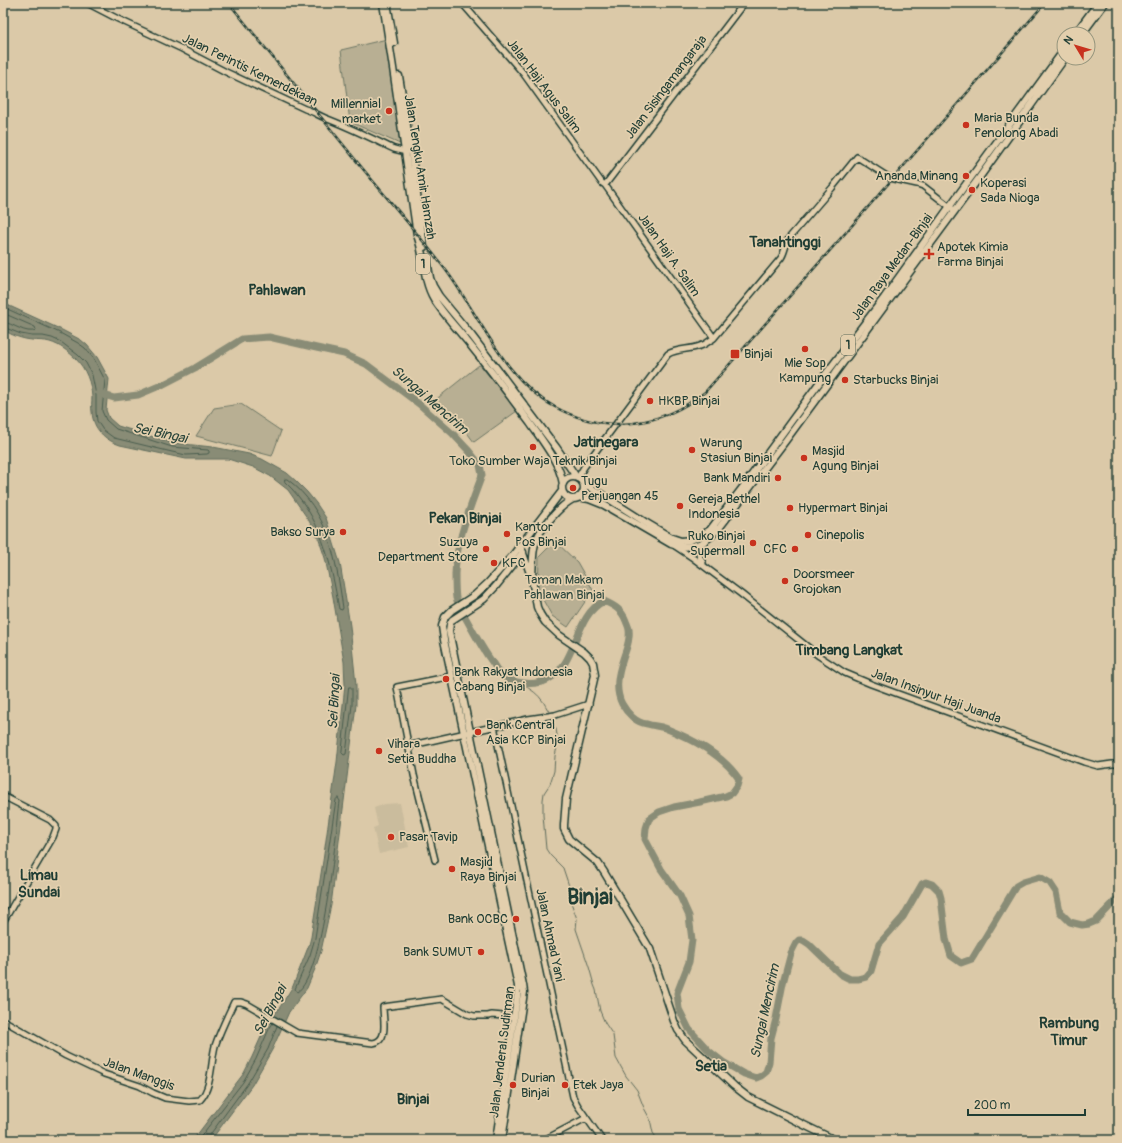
<svg xmlns="http://www.w3.org/2000/svg" width="1122" height="1143" viewBox="0 0 1122 1143" font-family="Pangolin,sans-serif">
	<rect width="100%" height="100%" fill="#dbc9a8"/>
	<filter id="ink" filterUnits="userSpaceOnUse"><feTurbulence type="fractalNoise" baseFrequency=".025" numOctaves="2"/><feDisplacementMap in="SourceGraphic" scale="8" xChannelSelector="R" yChannelSelector="G"/><feConvolveMatrix kernelMatrix="1 2 1 2 8 2 1 2 1" color-interpolation-filters="sRGB"/></filter>
	<g filter="url(#ink)">
		<path fill="#cabc9d" d="M400,803l9,44 -30,7 -6,-26 5,-2 -4,-18 11,-4z"/>
		<path fill="#b8af93" stroke="#6c7664" d="M387,39l13,105 -50,-22 -9,-72z
			M479,365l2,1 36,45 -43,31 -12,-16 -28,-25z
			M241,404l40,27 -9,25 -76,-20 18,-28z
			M555,541l22,21 16,28 -25,37 -16,-11 -14,-25 1,-34z"/>
		<path fill="#898c76" stroke="#5f6c5c" d="M3,303l59,27 19,10 6,5 10,12 12,22 -3,31 3,8 9,8 55,17 40,4 36,7 13,5 25,14 9,8 11,11 9,11 10,15 14,45 10,63 6,59v20l-25,200 -10,46 -6,18 -8,19 -18,24 -17,38 -20,35 -41,55h-18l51,-67 8,-16 13,-29 15,-21 13,-21 16,-41 2,-8 12,-76 14,-99 8,-77 -1,-23 -11,-65 -8,-39 -6,-18 -11,-21 -20,-29 -18,-14 -17,-9 -25,-8h-42l-66,-14c-15,-5 -27,-16 -28,-33 -1,-5 0,-10 0,-15 -1,-14 -6,-28 -16,-38 -7,-7 -16,-14 -26,-17 -6,-2 -12,-1 -18,-2 -11,-1 -20,-5 -29,-10z"/>
		<g fill="none" stroke-linecap="round" stroke-linejoin="round">
			<path stroke="#495d4e" stroke-width="1" d="M3,307l57,26 18,10 7,5 9,11 11,21 -3,31 4,9 10,9 56,18 36,3 1,1v2l-2,1 -21,1 -14,-3 -58,-14 -11,-8 -6,-9 -1,-9v-17l-4,-20 -6,-12 -8,-8 -17,-13 -9,-4 -9,-2h-11l-11,-2 -18,-7
				M3,313l32,14 1,3c-10,5 -23,-7 -33,-8
				M285,479h2c42,31 49,81 56,129l-1,2 -3,-1c-8,-46 -18,-94 -54,-127z
				M349,687h2l1,1v17l-6,49 -2,1 -2,-2z
				M338,798l2,3c-4,33 -17,176 -43,191l-2,-3 15,-34 5,-17 21,-138z
				M198,1140l45,-58 13,-23 13,-30 4,-6
				M208,1140l1,-4 39,-53 20,-34 9,-23"/>
			<path stroke="#5f6c5c" stroke-width="1" d="M520,683c8,5 16,9 21,16 4,4 5,9 9,14
				M552,717l1,8 3,4 1,6v12l-2,9 -1,15 -4,13 -6,9 -1,7v15l3,34 4,6 13,13 6,18v11l8,22 -1,10 13,38 5,18 2,5 4,21 5,12 8,12 3,23 10,18 11,14 7,18 6,11 3,14 5,7"/>
			<path stroke="#898c76" stroke-width="7" d="M99,392l5,3 10,3 24,-3 26,-11 31,-16 47,-29 27,-2 43,10 32,7 22,10 53,40 34,30 16,17 11,14 2,10c-11,31 -26,65 -27,99 0,7 0,17 1,24 2,6 6,12 8,17 9,16 17,32 28,47 3,4 5,9 9,12 10,10 33,12 46,6 31,-15 26,-64 57,-79 11,5 18,9 22,20 1,3 3,6 3,9 1,7 -1,14 -3,20 -6,17 -13,37 -4,54 5,9 14,19 25,20 6,2 12,2 18,4 27,11 57,26 74,51l-2,7 -5,7 -6,3 -26,6 -26,5 -15,5 -10,7 -3,9 -1,11 16,30 19,27 9,20 3,24 -3,22 -12,31 2,16 10,20 20,22 14,11 21,12 12,4 5,-2 5,-4 3,-10 2,-24 5,-19 7,-36 8,-30 5,-10 3,-3h4l6,4 31,30 10,5h8l8,-2 5,-6 8,-27 24,-27 19,-33 4,-2 6,2 7,7 2,7 5,41 5,17 10,7 11,-4 44,-73 7,-4 17,-5 10,6 6,9 4,20 10,10 12,3 7,-1 7,-3 23,-24"/>
			<defs>
				<path id="minor" d="M87,3l31,16 64,30 44,23 79,37c7,2 13,6 20,9 24,9 46,20 69,31l8,2h6
					M462,3l61,70 79,110 3,2 109,153
					M605,185l139,-182
					M580,479v-5l4,-7 84,-113c10,-6 21,-4 32,-8 5,-1 9,-5 14,-8l67,-80c4,-6 4,-13 8,-20l43,-50 25,-31 33,21 27,6 6,2 31,24
					M702,543l-3,12 4,8
					M675,546l18,12 48,36 78,62 26,17 26,11 213,78 14,4 14,-2h7
					M494,726l79,371 5,9 24,34
					M408,746l120,-27 27,-4 34,-11
					M3,796l47,24 6,6v3l-3,8 -50,85
					M435,860l-21,-85 -17,-88 55,-11
					M3,1020l63,36 38,18 36,12 13,7 12,5 24,3 11,-1c12,-12 11,-39 15,-54 5,-15 12,-29 19,-44h7l6,2 50,29 76,10c16,-2 10,-24 10,-36l59,-8 25,15 7,2h14l4,-1 22,2
					M544,1140l42,-22"/>
				<path id="major" d="M383,3l10,65 24,167c8,20 5,44 17,64 9,15 22,28 33,42 22,27 43,55 63,82 13,19 29,38 33,61
					M387,3l7,40
					M1075,34l23,-31
					M1082,34l23,-31
					M399,76l13,81 12,90
					M427,260l3,18 3,8 6,10 33,40 84,111 21,31
					M562 488a11 11 0 1 1 22 0a11 11 0 1 1-22 0Z
					M582,482l63,40 27,16 9,3 9,-1 9,-3 11,-7 33,-43 79,-108 62,-81 66,-92 114,-156
					M578,497l11,2 15,6 67,39 11,3 10,-1 10,-3 8,-6 10,-10 66,-87 193,-262 86,-120
					M520,545l12,34 5,28 3,7 5,8 14,13 25,17 6,6 3,5 2,12 -29,124 -2,26v4l5,10 29,24 6,9 46,77 24,72 4,9 7,10 49,46 14,11 54,27 33,16
					M532,576c1,-11 0,-22 3,-32 3,-14 26,-39 38,-45
					M496,1140l21,-143 1,-11 -74,-346 -2,-14 3,-9 7,-7 23,-15 13,-12 25,-28 49,-64
					M502,1140l22,-148 -1,-7 -74,-354 1,-7 2,-4 32,-21 12,-13 27,-34"/>
			</defs>
			<use href="#minor" stroke="#1f3d34" stroke-width="8"/>
			<use href="#major" stroke="#1f3d34" stroke-width="9"/>
			<use href="#minor" stroke="#e3cfad" stroke-width="5"/>
			<use href="#major" stroke="#e3cfad" stroke-width="6"/>
			<defs>
				<path id="rail" d="M229,3c42,52 83,103 125,155 30,37 62,73 91,111 34,45 59,111 110,138 51,28 106,20 150,-15l151,-171 189,-218"/>
			</defs>
			<use href="#rail" stroke="#1f3d34" stroke-width="2.5"/>
			<use href="#rail" stroke="#e3cfad" stroke-width="1" stroke-dasharray="3" stroke-linecap="butt"/>
		</g>
	</g>
	<g fill="#c8321e" stroke="#e3cfad" stroke-width="1.5">
		<circle cx="389" cy="111" r="4"/>
		<circle cx="966" cy="125" r="4"/>
		<circle cx="966" cy="176" r="4"/>
		<circle cx="972" cy="190" r="4"/>
		<path d="M927 248h4v4h4v4h-4v4h-4v-4h-4v-4h4z"/>
		<circle cx="805" cy="349" r="4"/>
		<rect x="730" y="349" width="10" height="10" rx="2"/>
		<circle cx="845" cy="380" r="4"/>
		<circle cx="650" cy="401" r="4"/>
		<circle cx="533" cy="447" r="4"/>
		<circle cx="692" cy="450" r="4"/>
		<circle cx="804" cy="458" r="4"/>
		<circle cx="778" cy="478" r="4"/>
		<circle cx="573" cy="488" r="4"/>
		<circle cx="680" cy="506" r="4"/>
		<circle cx="790" cy="508" r="4"/>
		<circle cx="343" cy="532" r="4"/>
		<circle cx="507" cy="534" r="4"/>
		<circle cx="808" cy="535" r="4"/>
		<circle cx="753" cy="543" r="4"/>
		<circle cx="486" cy="549" r="4"/>
		<circle cx="795" cy="549" r="4"/>
		<circle cx="494" cy="563" r="4"/>
		<circle cx="785" cy="581" r="4"/>
		<circle cx="446" cy="679" r="4"/>
		<circle cx="478" cy="732" r="4"/>
		<circle cx="379" cy="751" r="4"/>
		<circle cx="391" cy="837" r="4"/>
		<circle cx="452" cy="869" r="4"/>
		<circle cx="516" cy="919" r="4"/>
		<circle cx="481" cy="952" r="4"/>
		<circle cx="513" cy="1085" r="4"/>
		<circle cx="565" cy="1085" r="4"/>
	</g>
	<g text-anchor="middle" dominant-baseline="central" stroke-width="3.5" stroke-linejoin="round" paint-order="stroke">
		<g fill="#e3cfad" stroke="#5a6958" stroke-width="1">
			<rect x="416" y="254" width="14" height="20" rx="3"/>
			<rect x="841" y="335" width="14" height="20" rx="3"/>
		</g>
		<g font-size="12" font-weight="bold" fill="#1f3d34">
			<text x="423" y="264">1</text>
			<text x="848" y="345">1</text>
		</g>
		<g font-size="13" fill="#1f3d34" stroke="#e3cfad">
			<text transform="translate(250 70) rotate(26)">Jalan Perintis Kemerdekaan</text>
			<text transform="translate(544 86) rotate(53)">Jalan Haji Agus Salim</text>
			<text transform="translate(666 87) rotate(-53)">Jalan Sisingamangaraja</text>
			<text transform="translate(420 167) rotate(81)">Jalan Tengku Amir Hamzah</text>
			<text transform="translate(669 255) rotate(55)">Jalan Haji A. Salim</text>
			<text transform="translate(892 267) rotate(-54)">Jalan Raya Medan-Binjai</text>
			<text transform="translate(936 696) rotate(20)">Jalan Insinyur Haji Juanda</text>
			<text transform="translate(550 935) rotate(78)">Jalan Ahmad Yani</text>
			<text transform="translate(502 1052) rotate(-83)">Jalan Jenderal Sudirman</text>
			<text transform="translate(139 1074) rotate(20)">Jalan Manggis</text>
		</g>
		<g font-size="13" fill="#1f3d34" stroke="#e3cfad" text-anchor="start">
			<text x="381" y="104" text-anchor="end">Millennial<tspan x="381" dy="15">market</tspan></text>
			<text x="974" y="118">Maria Bunda<tspan x="974" dy="15">Penolong Abadi</tspan></text>
			<text x="958" y="176" text-anchor="end">Ananda Minang</text>
			<text x="980" y="183">Koperasi<tspan x="980" dy="15">Sada Nioga</tspan></text>
			<text x="937" y="247">Apotek Kimia<tspan x="937" dy="15">Farma Binjai</tspan></text>
			<text x="744" y="354">Binjai</text>
			<text x="805" y="363" text-anchor="middle">Mie Sop<tspan x="805" dy="15">Kampung</tspan></text>
			<text x="853" y="380">Starbucks Binjai</text>
			<text x="658" y="401">HKBP Binjai</text>
			<text x="700" y="443">Warung<tspan x="700" dy="15">Stasiun Binjai</tspan></text>
			<text x="812" y="451">Masjid<tspan x="812" dy="15">Agung Binjai</tspan></text>
			<text x="533" y="461" text-anchor="middle">Toko Sumber Waja Teknik Binjai</text>
			<text x="770" y="478" text-anchor="end">Bank Mandiri</text>
			<text x="581" y="481">Tugu<tspan x="581" dy="15">Perjuangan 45</tspan></text>
			<text x="688" y="499">Gereja Bethel<tspan x="688" dy="15">Indonesia</tspan></text>
			<text x="798" y="508">Hypermart Binjai</text>
			<text x="515" y="527">Kantor<tspan x="515" dy="15">Pos Binjai</tspan></text>
			<text x="335" y="532" text-anchor="end">Bakso Surya</text>
			<text x="816" y="535">Cinepolis</text>
			<text x="745" y="536" text-anchor="end">Ruko Binjai<tspan x="745" dy="15">Supermall</tspan></text>
			<text x="478" y="542" text-anchor="end">Suzuya<tspan x="478" dy="15">Department Store</tspan></text>
			<text x="787" y="549" text-anchor="end">CFC</text>
			<text x="502" y="563">KFC</text>
			<text x="793" y="574">Doorsmeer<tspan x="793" dy="15">Grojokan</tspan></text>
			<text x="454" y="672">Bank Rakyat Indonesia<tspan x="454" dy="15">Cabang Binjai</tspan></text>
			<text x="486" y="725">Bank Central<tspan x="486" dy="15">Asia KCP Binjai</tspan></text>
			<text x="387" y="744">Vihara<tspan x="387" dy="15">Setia Buddha</tspan></text>
			<text x="399" y="837">Pasar Tavip</text>
			<text x="460" y="862">Masjid<tspan x="460" dy="15">Raya Binjai</tspan></text>
			<text x="508" y="919" text-anchor="end">Bank OCBC</text>
			<text x="473" y="952" text-anchor="end">Bank SUMUT</text>
			<text x="521" y="1078">Durian<tspan x="521" dy="15">Binjai</tspan></text>
			<text x="573" y="1085">Etek Jaya</text>
		</g>
		<g font-size="13" fill="#2e483e" stroke="#e3cfad">
			<text x="564" y="580">Taman Makam<tspan x="564" dy="15">Pahlawan Binjai</tspan></text>
		</g>
		<g font-size="14" font-style="italic" fill="#2a453b" stroke="#e3cfad">
			<text transform="translate(430 400) rotate(41)">Sungai Mencirim</text>
			<text transform="translate(160 433) rotate(12)">Sei Bingai</text>
			<text transform="translate(334 702) rotate(-87)">Sei Bingai</text>
			<text transform="translate(270 1010) rotate(-62)">Sei Bingai</text>
			<text transform="translate(765 1011) rotate(-78)">Sungai Mencirim</text>
		</g>
		<g font-size="15" font-weight="bold" fill="#1f3d34" stroke="#e3cfad">
			<text x="785" y="242">Tanahtinggi</text>
			<text x="277" y="290">Pahlawan</text>
			<text x="606" y="442">Jatinegara</text>
			<text x="465" y="518">Pekan Binjai</text>
			<text x="849" y="650">Timbang Langkat</text>
			<text x="39" y="875">Limau<tspan x="39" dy="17">Sundai</tspan></text>
			<text x="1069" y="1023">Rambung<tspan x="1069" dy="17">Timur</tspan></text>
			<text x="711" y="1066">Setia</text>
			<text x="413" y="1099">Binjai</text>
		</g>
		<g font-size="21" font-weight="bold" fill="#1f3d34" stroke="#e3cfad">
			<text x="590" y="897">Binjai</text>
		</g>
	</g>
	<rect width="1122" height="1143" fill="none" stroke="#e3cfad" stroke-width="16"/>
	<rect x="8" y="8" width="1106" height="1127" fill="none" stroke="#1f3d34" stroke-width="1.5" filter="url(#ink)"/>
	<g transform="translate(1076 46) rotate(308)"><circle r="19" fill="#e3cfad" stroke="#95957d"/>
	<path d="M0-3L7 15L0 10L-7 15Z" fill="#c8321e"/>
	<text y="-6" font-size="11" font-weight="bold" text-anchor="middle" fill="#1f3d34">N</text>
	</g>
	<path d="M968 1109v6h117v-6" fill="none" stroke="#1f3d34" stroke-width="2"/>
	<text x="974" y="1109" font-size="12" fill="#1f3d34" stroke="#e3cfad" stroke-width="3" paint-order="stroke">200 m</text>
</svg>
